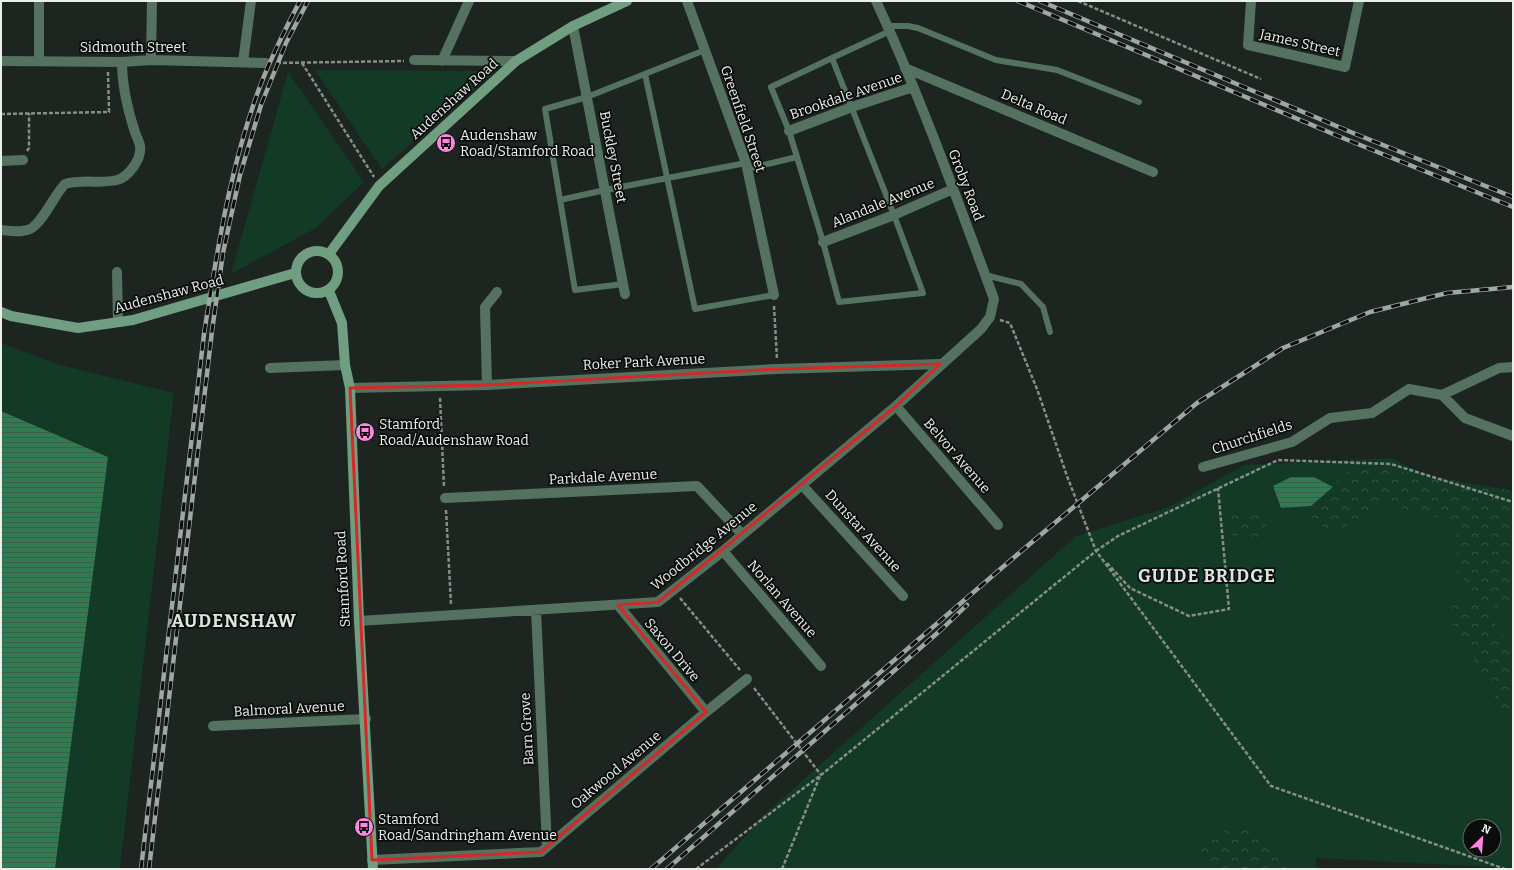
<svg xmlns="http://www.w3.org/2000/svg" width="1514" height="870" viewBox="0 0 1514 870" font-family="Bitter,serif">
	<defs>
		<pattern id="forest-crowns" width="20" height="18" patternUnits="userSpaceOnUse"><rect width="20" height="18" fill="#123a24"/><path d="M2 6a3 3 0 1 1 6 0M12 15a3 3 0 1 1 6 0" fill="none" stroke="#355744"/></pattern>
		<pattern id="water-rules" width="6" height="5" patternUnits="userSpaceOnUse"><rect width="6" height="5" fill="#327a51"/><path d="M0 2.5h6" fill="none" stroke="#3d5e4c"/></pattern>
	</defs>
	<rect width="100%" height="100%" fill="#1d2520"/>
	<path fill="#123a24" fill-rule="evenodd" d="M315,70l180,1 -113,98z
		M288,72l76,110 -48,46 -85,46z
		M1,343l56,21 117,29 -54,476h-65l53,-412 -107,-46z
		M1390,458l103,47 20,69v294l-197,-10v11h-600l48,-54 312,-279 93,-29 75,-42zM1470,826h24v24h-24z"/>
	<path fill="url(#forest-crowns)" d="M1354,463l159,28v120l-29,-7 29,48v76l-74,-128 44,3 -26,-31v-50l-74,-18 -51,30 -24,-20z
		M1262,511l8,28 -35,3 -10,-29z
		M1240,823l48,46h-77l-13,-22z"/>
	<path fill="url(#water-rules)" d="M1,411l107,46 -53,412h-54z
		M1291,477h23l19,10 -22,19 -30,2 -8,-22z"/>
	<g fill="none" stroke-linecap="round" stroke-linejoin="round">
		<path stroke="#878d89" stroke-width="2.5" stroke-dasharray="4 2" stroke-linecap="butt" d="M1078,1l183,78
			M277,63l127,-2
			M302,63l72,114
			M1,114l108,-2 -1,-40
			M27,151l2,-3v-35
			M774,306l3,53
			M1000,320l10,3 27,66 30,87 29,75 175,235 234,83
			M440,398l4,89
			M446,510l5,94
			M1096,551l22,-15 160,-76 113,4 122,38
			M1107,563l23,25 59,28 40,-7 -11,-121
			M680,598l60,72
			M754,688l67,87
			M696,869l125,-94 275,-224 1,1
			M782,869l38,-93"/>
		<path stroke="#55715f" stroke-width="6" d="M888,26h20l10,2 78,32 61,10 82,32
			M832,58l58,-27
			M645,74l50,235 79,-14
			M747,169l50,-12 26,85 16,60 84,-9 -29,-78 -62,-157 -61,29 18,44 8,26
			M560,200l45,-10 141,-27
			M985,275l36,9 22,23 7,25
			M623,284l-48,6 -30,-181 42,-12 118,-47"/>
		<path stroke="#55715f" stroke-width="10" d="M687,1l59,162 28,132
			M1251,1l-3,44 97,22 14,-66
			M573,26l52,268
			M151,60l1,-59
			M414,60l102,1
			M1,61l121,1 29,-2 115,3
			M39,61v-60
			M442,61l27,-60
			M243,62l8,-61
			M905,68l248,104
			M789,131l63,-24 61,-20
			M1,161l22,-1
			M1,230c9,1 20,3 29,-1 12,-5 24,-34 35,-45 17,-5 36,0 52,-4 12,-3 25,-22 23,-34 -1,-6 -5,-12 -6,-17 -7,-22 -12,-45 -12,-67
			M823,242l71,-27 59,-26
			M117,272l1,50
			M1513,367l-14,1 -57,27 23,23 48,18
			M270,368l75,-3
			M487,385l-2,-78 12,-15
			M350,388l137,-3 290,-16 163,-5
			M896,406l102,119
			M1203,467l89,-25 38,-24 42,-5 37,-24 33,6
			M802,485l101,111
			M445,498l252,-12 45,48
			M723,551l98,115
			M618,605l88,107
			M536,610l11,236
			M359,621l299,-19 65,-51 173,-145 85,-77 9,-12 4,-18c-37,-100 -73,-201 -118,-298
			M213,726l153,-7
			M372,860l169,-8 165,-140 41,-33"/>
		<path stroke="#709e81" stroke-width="10" d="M296 272a21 21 0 1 1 42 0a21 21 0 1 1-42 0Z
			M329,254l50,-68 137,-125 57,-35 54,-25
			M329,291l13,32 3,42 5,23 9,233 14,248
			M1,312l10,4 67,12 55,-8 162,-47"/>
		<defs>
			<path id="rail" d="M1018,1l320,135 175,71
				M1040,1l313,132 160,64
				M141,869l63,-535c12,-77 24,-154 49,-228 12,-37 29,-71 47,-105
				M149,869l63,-538 11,-78 17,-78 21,-70 25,-62 22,-42
				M651,869l374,-321 172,-145 86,-55 87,-36 77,-19 66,-6
				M667,869l275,-240 25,-24"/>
		</defs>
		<use href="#rail" stroke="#a0a6a2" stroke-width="4.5"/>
		<use href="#rail" stroke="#0a0d0b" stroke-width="3" stroke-dasharray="9" stroke-linecap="butt"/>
	</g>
	<path fill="none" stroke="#d62828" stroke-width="3" stroke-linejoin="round" d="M940,364l-44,42 -223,184 -15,12 -40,3 88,107 -165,140 -169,8 -22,-472 137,-3 290,-16z"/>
	<defs>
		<symbol id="bus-disc" viewBox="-11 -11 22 22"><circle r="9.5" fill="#fd86e3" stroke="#0a0d0b"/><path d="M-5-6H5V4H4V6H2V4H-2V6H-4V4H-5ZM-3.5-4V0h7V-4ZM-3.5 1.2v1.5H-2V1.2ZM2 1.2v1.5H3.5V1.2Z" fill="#111"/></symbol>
	</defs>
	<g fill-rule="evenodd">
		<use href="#bus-disc" x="435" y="132" width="22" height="22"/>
		<use href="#bus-disc" x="354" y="421" width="22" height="22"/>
		<use href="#bus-disc" x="353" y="816" width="22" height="22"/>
	</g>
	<g text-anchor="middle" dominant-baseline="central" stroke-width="3.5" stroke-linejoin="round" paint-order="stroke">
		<g font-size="14" fill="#ebf0ed" stroke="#0a0d0b">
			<text transform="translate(1300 43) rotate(13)">James Street</text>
			<text x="133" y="47">Sidmouth Street</text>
			<text transform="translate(846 96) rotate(-19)">Brookdale Avenue</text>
			<text transform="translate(454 99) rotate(-42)">Audenshaw Road</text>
			<text transform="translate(1034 107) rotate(23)">Delta Road</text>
			<text transform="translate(743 119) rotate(71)">Greenfield Street</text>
			<text transform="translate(613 157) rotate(79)">Buckley Street</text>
			<text transform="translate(966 185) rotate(69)">Groby Road</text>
			<text transform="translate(883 203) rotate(-22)">Alandale Avenue</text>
			<text transform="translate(169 294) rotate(-15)">Audenshaw Road</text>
			<text transform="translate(644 362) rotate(-3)">Roker Park Avenue</text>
			<text transform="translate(1252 437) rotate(-18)">Churchfields</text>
			<text transform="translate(957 456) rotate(49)">Belvor Avenue</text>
			<text transform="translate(603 477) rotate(-3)">Parkdale Avenue</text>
			<text transform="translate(863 531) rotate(48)">Dunstar Avenue</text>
			<text transform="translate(704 546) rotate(-39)">Woodbridge Avenue</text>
			<text transform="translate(343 579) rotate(-93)">Stamford Road</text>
			<text transform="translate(782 599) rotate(49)">Norlan Avenue</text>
			<text transform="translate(672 650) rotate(50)">Saxon Drive</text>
			<text transform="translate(289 709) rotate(-3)">Balmoral Avenue</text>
			<text transform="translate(527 729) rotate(-93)">Barn Grove</text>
			<text transform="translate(616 770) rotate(-40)">Oakwood Avenue</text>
		</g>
		<g font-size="14" fill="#ebf0ed" stroke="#0a0d0b" text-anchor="start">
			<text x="460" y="135">Audenshaw<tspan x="460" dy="16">Road/Stamford Road</tspan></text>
			<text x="379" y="424">Stamford<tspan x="379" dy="16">Road/Audenshaw Road</tspan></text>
			<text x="378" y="819">Stamford<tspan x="378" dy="16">Road/Sandringham Avenue</tspan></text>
		</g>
		<g font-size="18" font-weight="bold" letter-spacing="1" fill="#dbe5de" stroke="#0a0d0b">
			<text x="1207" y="576">GUIDE BRIDGE</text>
			<text x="234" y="621">AUDENSHAW</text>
		</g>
	</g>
	<rect width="1514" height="870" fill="none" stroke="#ebf0ed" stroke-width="4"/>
	<g transform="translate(1482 838) rotate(25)"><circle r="19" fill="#0a0d0b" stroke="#646865"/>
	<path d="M0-3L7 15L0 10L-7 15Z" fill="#fd86e3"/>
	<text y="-6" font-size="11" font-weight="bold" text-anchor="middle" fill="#ebf0ed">N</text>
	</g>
</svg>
